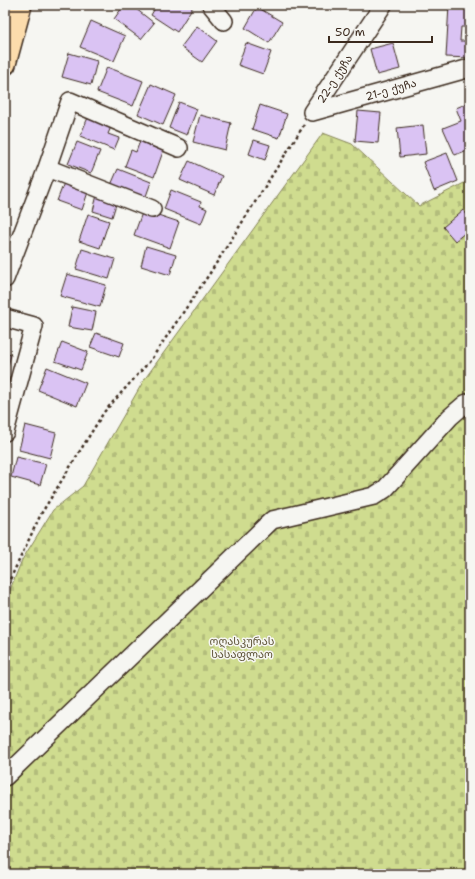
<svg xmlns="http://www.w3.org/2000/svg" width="475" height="879" viewBox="0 0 475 879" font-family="'Shantell Sans','Noto Sans Georgian',sans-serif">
	<defs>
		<pattern id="cemetery-stones" width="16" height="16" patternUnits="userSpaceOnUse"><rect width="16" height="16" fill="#cfdc8f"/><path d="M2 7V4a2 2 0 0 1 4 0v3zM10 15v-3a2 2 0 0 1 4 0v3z" fill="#b3bd7b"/></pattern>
	</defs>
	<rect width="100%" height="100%" fill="#f6f6f2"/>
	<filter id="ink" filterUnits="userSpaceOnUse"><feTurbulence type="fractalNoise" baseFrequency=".025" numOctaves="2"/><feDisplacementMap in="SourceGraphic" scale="8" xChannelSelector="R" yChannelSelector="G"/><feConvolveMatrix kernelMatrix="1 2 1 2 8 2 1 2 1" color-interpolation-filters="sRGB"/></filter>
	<g filter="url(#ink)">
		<path fill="url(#cemetery-stones)" stroke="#858356" d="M323,133l29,11 67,62 51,-26v694h-465v-272l17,-42 31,-50 30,-24 61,-106z"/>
		<path fill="#dac3f3" stroke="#3b2a1e" d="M124,5h7l23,18 -13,16 -27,-20z
			M157,5h37l-17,27 -26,-17z
			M449,5h21v22h-9l-1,14h10v17l-24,-1z
			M257,7l25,15 -13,21 -24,-15z
			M91,21l34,15 -11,25 -34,-14z
			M197,26l20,15 -15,21 -21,-15z
			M246,43l25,9 -8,22 -25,-9z
			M393,43l7,26 -23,6 -7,-26z
			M69,53l28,8 -6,24 -29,-8z
			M107,67l36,14 -10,25 -36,-14z
			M151,84l25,11 -13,30 -25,-11z
			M179,102l18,7 -10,26 -18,-7z
			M468,103l2,6v40l-15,6 -12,-27 18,-7 -5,-13z
			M260,105l27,9 -8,24 -27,-9z
			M358,111l23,2 -3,30 -23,-2z
			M90,113l23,9 -5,12 11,4 -5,12 -34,-14z
			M200,115l31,8 -6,27 -32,-8z
			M423,125l3,29 -26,3 -3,-29z
			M141,138l24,8 -11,31 -29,-11 6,-16 5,2z
			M254,140l16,5 -5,15 -16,-6z
			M77,142l23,9 -9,22 -23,-9z
			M447,153l11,28 -24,10 -11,-29z
			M189,161l33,15 -8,19 -34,-15z
			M118,169l33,13 -6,17 -34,-14z
			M65,180l24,9 -7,21 -25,-9z
			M171,190l30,12 -1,4 7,3 -6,15 -37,-15z
			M97,195l20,6 -5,16 -19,-6z
			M143,210l36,12 -9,26 -36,-13z
			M463,210l7,8v18l-4,-4 -11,9 -12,-14z
			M88,214l21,7 -9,27 -21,-7z
			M146,246l30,9 -6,20 -29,-9z
			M82,249l33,10 -6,20 -33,-10z
			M67,274l39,11 -6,22 -40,-11z
			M72,307l24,5 -4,19 -24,-4z
			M96,333l28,10 -5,14 -29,-10z
			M62,342l26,10 -7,18 -26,-9z
			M5,353l6,2 -6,21z
			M47,367l39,16 -9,23 -39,-16z
			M25,425l31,8 -6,25 -31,-8z
			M16,457l30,7 -6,21 -29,-8z"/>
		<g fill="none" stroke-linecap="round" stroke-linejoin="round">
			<defs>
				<path id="minor" d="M211,5l13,16
					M312,112l158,-44
					M312,112l71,-107
					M47,168l105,41
					M5,279l42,-111 23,-67 109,47
					M5,318l29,8 -29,106
					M5,777l267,-257 102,-24 11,-7 65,-72 15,-13 5,-2"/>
				<path id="major" d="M5,64l16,-59"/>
			</defs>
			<use href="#minor" stroke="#3b2a1e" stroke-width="20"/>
			<use href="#major" stroke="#3b2a1e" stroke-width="24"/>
			<path stroke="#3b2a1e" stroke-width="2.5" stroke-dasharray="3 3" stroke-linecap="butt" d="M5,590l36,-76 63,-102 46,-51 60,-88 94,-148"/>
			<use href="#minor" stroke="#f6f6f2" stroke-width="17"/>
			<use href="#major" stroke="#fcdcac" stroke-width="21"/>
		</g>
	</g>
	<g text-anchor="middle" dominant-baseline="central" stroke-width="3" stroke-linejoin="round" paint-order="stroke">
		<g font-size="11" fill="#3b2a1e" stroke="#f6f6f2">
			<text transform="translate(335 79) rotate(-57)">22-ე ქუჩა</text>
			<text transform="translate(391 90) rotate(-16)">21-ე ქუჩა</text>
		</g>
		<g font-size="11" fill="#60563a" stroke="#f6f6f2">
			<text x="242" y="641">ოღასკურას<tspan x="242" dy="13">სასაფლაო</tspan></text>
		</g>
	</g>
	<rect width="475" height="879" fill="none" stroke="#f6f6f2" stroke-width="20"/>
	<rect x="10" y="10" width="455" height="859" fill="none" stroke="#3b2a1e" stroke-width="1.5" filter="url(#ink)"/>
	<path d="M329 36v6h103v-6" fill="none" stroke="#3b2a1e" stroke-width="2"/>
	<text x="335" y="36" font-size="12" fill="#3b2a1e" stroke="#f6f6f2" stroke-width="3" paint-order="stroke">50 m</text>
</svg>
